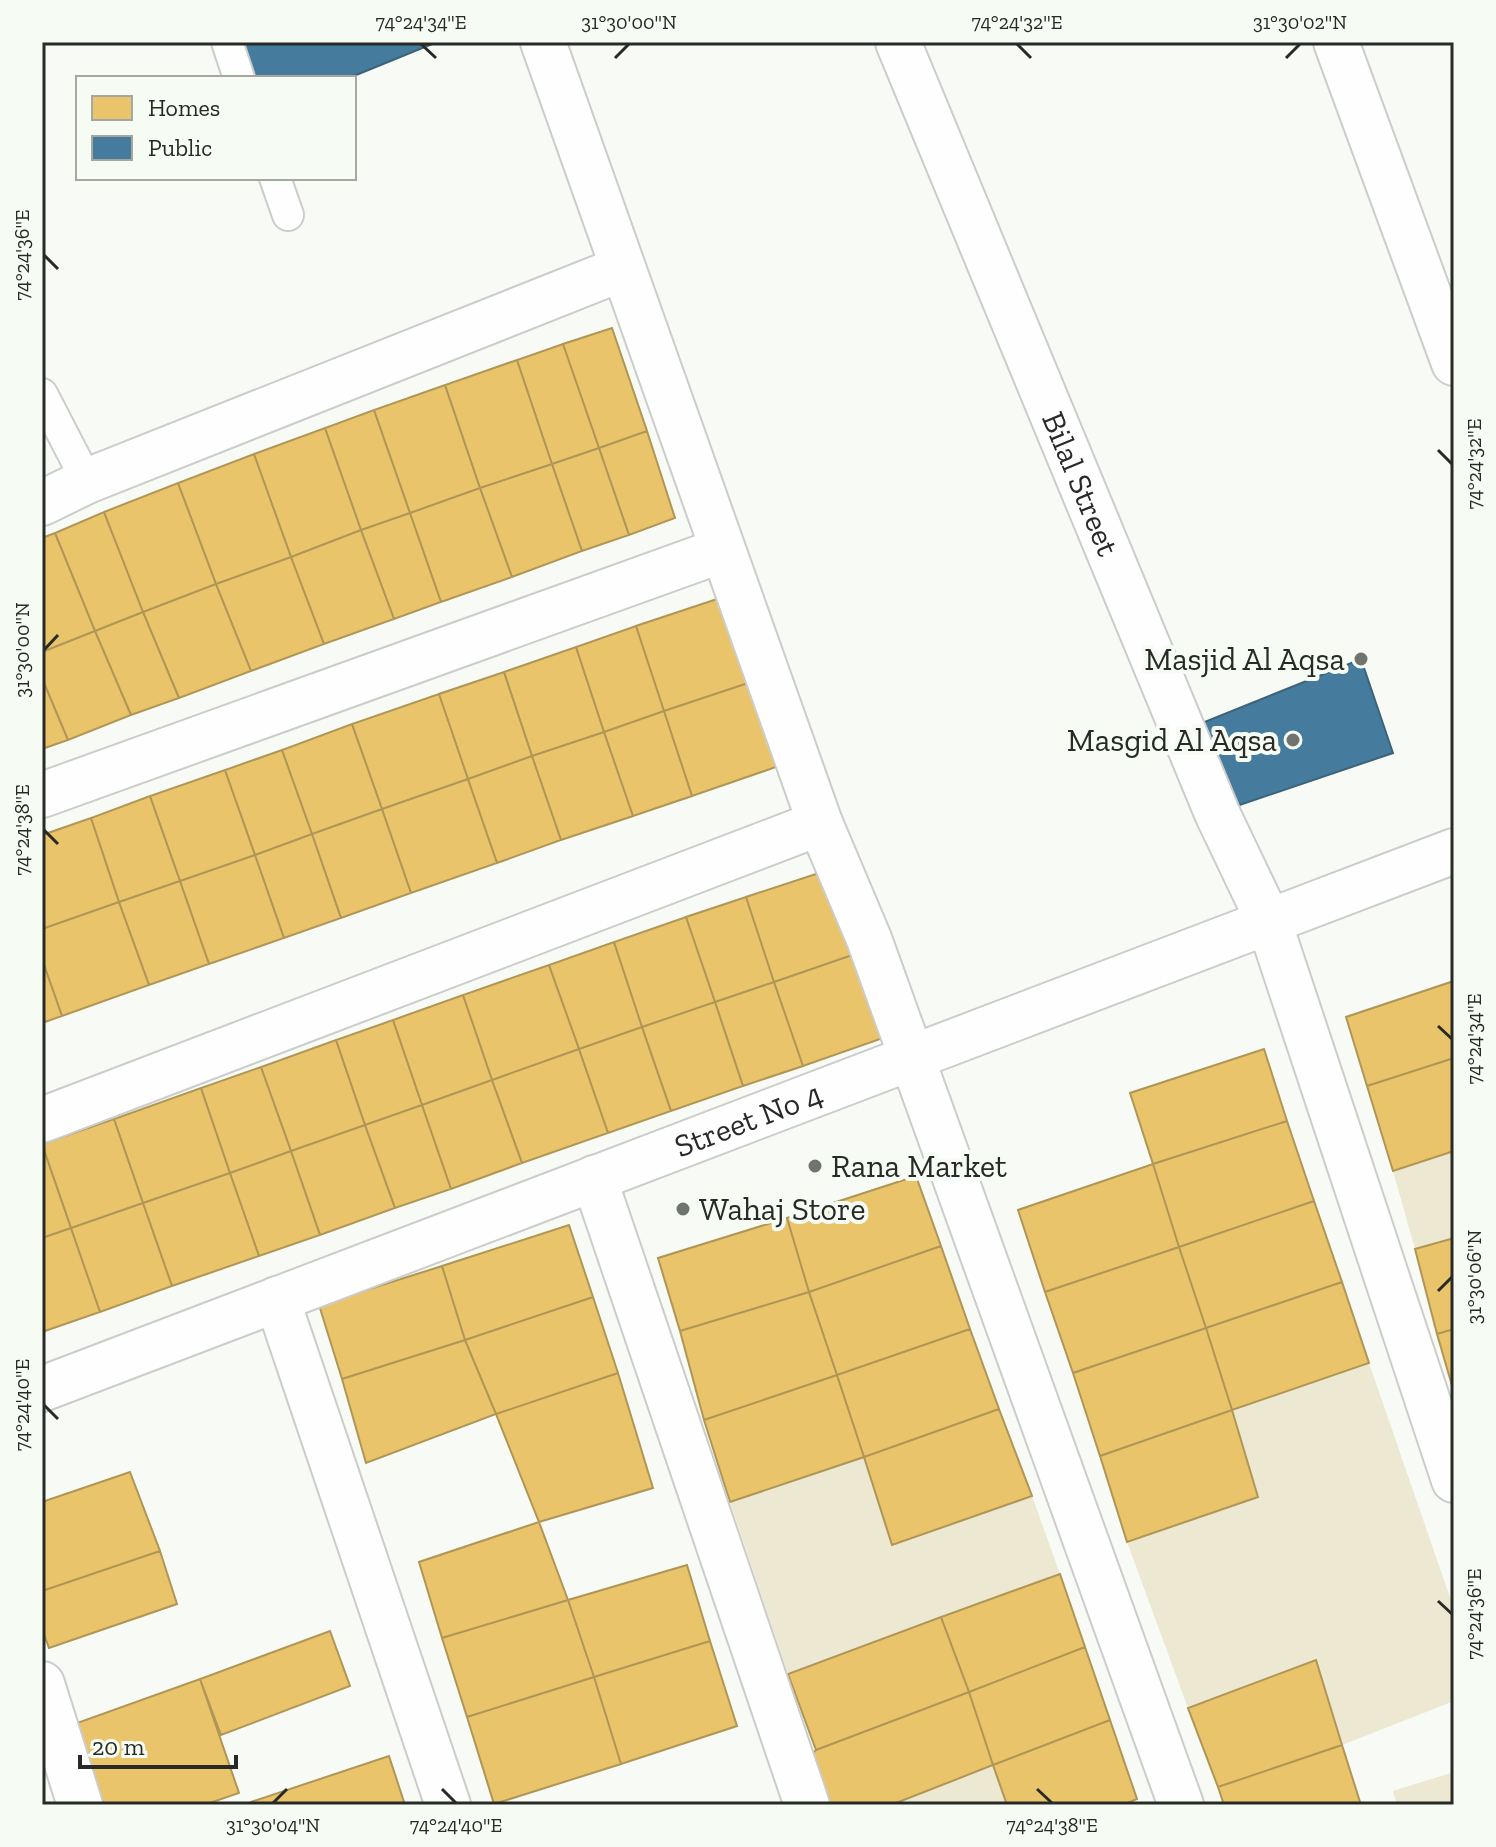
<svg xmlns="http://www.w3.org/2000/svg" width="1496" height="1847" viewBox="0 0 1496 1847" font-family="'Zilla Slab',serif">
	<rect width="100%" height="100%" fill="#f7faf5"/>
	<path fill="#ede8d1" d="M1454,1151v87l-39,11 -22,-78z
		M1369,1363l85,246v92l-112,44 -27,-85 -127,48 -61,-166 130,-45 -25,-87z
		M864,1457l29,88 139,-49 28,78 -272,100 -58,-172z
		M993,1765l14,40h-116z
		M1454,1772v33h-57l-4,-14z"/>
	<path fill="#e9c46a" stroke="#af9656" stroke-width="2" d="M612,328l35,103 -48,17 -36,-104z
		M563,344l36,104 -47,16 -35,-104z
		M517,360l35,104 -72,24 -35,-103z
		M445,385l35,103 -70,25 -36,-103z
		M374,410l36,103 -49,17 -36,-102z
		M325,428l36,102 -70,27 -37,-103z
		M647,431l28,87 -46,17 -30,-87z
		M599,448l30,87 -47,16 -30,-87z
		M254,454l37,103 -75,27 -38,-101z
		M552,464l30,87 -70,26 -32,-89z
		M178,483l38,101 -73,28 -39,-100z
		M480,488l32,89 -71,25 -31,-89z
		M104,512l39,100 -48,19 -40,-98z
		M410,513l31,89 -47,17 -33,-89z
		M361,530l33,89 -70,25 -33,-87z
		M55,533l40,98 -53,21v-114z
		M291,557l33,87 -73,27 -35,-87z
		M216,584l35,87 -72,27 -36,-86z
		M720,598l28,85 -84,28 -28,-85z
		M143,612l36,86 -48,17 -36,-84z
		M636,626l28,85 -60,21 -28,-85z
		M95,631l36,84 -63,25 -26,-62v-26z
		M576,647l28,85 -72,24 -28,-84z
		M504,672l28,84 -64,23 -29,-85z
		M42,678l26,62 -26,9z
		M748,683l28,84 -84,29 -28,-85z
		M439,694l29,85 -86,30 -30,-85z
		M664,711l28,85 -59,20 -29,-84z
		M352,724l30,85 -70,25 -30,-84z
		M604,732l29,84 -72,24 -29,-84z
		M282,750l30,84 -57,21 -30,-85z
		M532,756l29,84 -64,23 -29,-84z
		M225,770l30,85 -75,26 -30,-85z
		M468,779l29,84 -86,30 -29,-84z
		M150,796l30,85 -61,21 -28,-84z
		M382,809l29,84 -70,25 -29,-84z
		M91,818l28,84 -77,27v-94z
		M312,834l29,84 -57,20 -29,-83z
		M255,855l29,83 -75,26 -29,-83z
		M831,869l27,84 -84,29 -28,-85z
		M180,881l29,83 -60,21 -30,-83z
		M746,897l28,85 -59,20 -29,-85z
		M119,902l30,83 -87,31 -20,-57v-30z
		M686,917l29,85 -73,25 -28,-85z
		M614,942l28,85 -63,22 -30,-84z
		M858,953l28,84 -83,29 -29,-84z
		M42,959l20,57 -20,7z
		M549,965l30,84 -87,31 -29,-85z
		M1454,981v77l-87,28 -21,-69z
		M774,982l29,84 -60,20 -28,-84z
		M463,995l29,85 -70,25 -29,-85z
		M715,1002l28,84 -72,25 -29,-84z
		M393,1020l29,85 -57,20 -29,-85z
		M642,1027l29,84 -63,22 -29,-84z
		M336,1040l29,85 -74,26 -30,-84z
		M579,1049l29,84 -86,30 -30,-83z
		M1264,1049l23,72 -134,43 -23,-71z
		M1454,1058v93l-61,20 -26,-85z
		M261,1067l30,84 -61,22 -29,-85z
		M492,1080l30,83 -71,26 -29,-84z
		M201,1088l29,85 -87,30 -29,-84z
		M422,1105l29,84 -56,19 -30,-83z
		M114,1119l29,84 -72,25 -29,-84z
		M1287,1121l27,80 -135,46 -26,-83z
		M365,1125l30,83 -75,27 -29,-84z
		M42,1144l29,84 -29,10z
		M291,1151l29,84 -61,21 -29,-83z
		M1153,1164l26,83 -134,45 -27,-82z
		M230,1173l29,83 -87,30 -29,-83z
		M916,1176l25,70 -132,46 -22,-74z
		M1314,1201l28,81 -136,46 -27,-81z
		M143,1203l29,83 -72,26 -29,-84z
		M787,1218l22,74 -129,39 -22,-73z
		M569,1225l24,72 -128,43 -23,-74z
		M71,1228l29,84 -58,20v-94z
		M1454,1238v91l-17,5 -22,-85z
		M941,1246l29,83 -133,46 -28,-83z
		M1179,1247l27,81 -133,45 -28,-81z
		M442,1266l23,74 -123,39 -23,-74z
		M1342,1282l27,81 -137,47 -26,-82z
		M809,1292l28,83 -133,45 -24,-89z
		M593,1297l25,76 -122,41 -31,-74z
		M1206,1328l26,82 -132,46 -27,-83z
		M970,1329l29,80 -135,48 -27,-82z
		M1454,1329v60h-1l-16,-55z
		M465,1340l31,74 -130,49 -24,-84z
		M618,1373l35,115 -114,34 -43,-108z
		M837,1375l27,82 -134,45 -26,-82z
		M999,1409l33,87 -140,49 -28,-88z
		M1232,1410l26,87 -131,45 -27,-86z
		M130,1472l30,79 -118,40v-89z
		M539,1522l29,78 -126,38 -23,-76z
		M160,1551l17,53 -128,44 -7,-19v-38z
		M687,1565l23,76 -116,36 -26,-77z
		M1060,1574l25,73 -116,45 -28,-75z
		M568,1600l26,77 -127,40 -25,-79z
		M941,1617l28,75 -153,58 -28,-76z
		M330,1631l20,55 -129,49 -21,-56z
		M710,1641l27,85 -116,38 -27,-87z
		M1085,1647l25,73 -117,45 -24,-73z
		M1316,1660l26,85 -124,42 -30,-79z
		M594,1677l27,87 -127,40 -27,-87z
		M200,1679l39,114 -35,12h-100l-27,-82z
		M969,1692l24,73 -102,40h-69l-18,-44 12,-11z
		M1110,1720l27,79 -14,6h-116l-14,-40z
		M1342,1745l19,60h-137l-6,-18z
		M389,1756l16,49h-153l-1,-3z"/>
	<path fill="#457b9d" stroke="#3c637a" stroke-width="2" d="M233,42h204l-88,36h-103z
		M1361,659l32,94 -168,57 -33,-83z"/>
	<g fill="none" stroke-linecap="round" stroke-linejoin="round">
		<defs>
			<path id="lane" d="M227,42l12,36
				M275,178l13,37
				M42,394l45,87"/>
			<g id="street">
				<path d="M543,42l277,781 49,116 312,866"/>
				<path id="s1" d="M898,42l319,771 52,109 185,558"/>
				<path d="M1336,42l118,321"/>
				<path d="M42,503l45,-22 534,-212"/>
				<path d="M42,795l680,-245"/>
				<path d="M42,1120l778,-297"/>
				<path d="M594,1178l213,627"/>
				<path d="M277,1299l171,506"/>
				<path id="s2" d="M42,1389l1412,-538"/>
				<path d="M42,1684l38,121"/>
			</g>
		</defs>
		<use href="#lane" stroke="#cbcdca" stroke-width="34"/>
		<use href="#street" stroke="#cbcdca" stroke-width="48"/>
		<use href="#lane" stroke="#fefefe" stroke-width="30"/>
		<use href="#street" stroke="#fefefe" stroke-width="44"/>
	</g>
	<path fill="none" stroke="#282a27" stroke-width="3" d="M421,44l15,14M1017,44l14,14M615,58l14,-14M1286,58l14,-14M44,255l14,14M1438,450l14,14M44,650l14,-15M44,830l14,14M1438,1026l14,13M1438,1291l14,-14M44,1405l14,14M1438,1601l14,13M442,1789l14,14M1037,1789l15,14M273,1803l14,-14"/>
	<g fill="#70736f" stroke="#f6fcf3" stroke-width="3">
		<circle cx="1361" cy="659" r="8"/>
		<circle cx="1293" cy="740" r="8"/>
		<circle cx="815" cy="1166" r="8"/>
		<circle cx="683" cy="1209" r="8"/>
	</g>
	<g text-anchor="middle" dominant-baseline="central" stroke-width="8" stroke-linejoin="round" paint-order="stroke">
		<g font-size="32" fill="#282a27" stroke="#f6fcf3">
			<text stroke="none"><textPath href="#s1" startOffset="478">Bilal Street</textPath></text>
			<text stroke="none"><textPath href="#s2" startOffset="756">Street No 4</textPath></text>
		</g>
		<g font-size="32" fill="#282a27" stroke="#f6fcf3" text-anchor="end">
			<text x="1345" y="659">Masjid Al Aqsa</text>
			<text x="1277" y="740">Masgid Al Aqsa</text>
			<text x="831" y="1166" text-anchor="start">Rana Market</text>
			<text x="699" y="1209" text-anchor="start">Wahaj Store</text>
		</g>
	</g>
	<rect width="1496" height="1847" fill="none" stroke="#f6fcf3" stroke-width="88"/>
	<rect x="76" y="76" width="280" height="104" fill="#f6fcf3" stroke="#a4a8a1" stroke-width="2"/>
	<rect x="92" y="96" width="40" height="24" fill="#e9c46a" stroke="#a4a8a1" stroke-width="2"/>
	<text x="148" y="116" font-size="24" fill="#282a27">Homes</text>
	<rect x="92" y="136" width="40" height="24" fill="#457b9d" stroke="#a4a8a1" stroke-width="2"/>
	<text x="148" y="156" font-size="24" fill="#282a27">Public</text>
	<path d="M80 1755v12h156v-12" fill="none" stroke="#282a27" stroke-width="4"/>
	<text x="92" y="1755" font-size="24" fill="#282a27" stroke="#f6fcf3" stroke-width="6" paint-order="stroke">20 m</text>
	<rect x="44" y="44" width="1408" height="1759" fill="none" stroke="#282a27" stroke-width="3"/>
	<g font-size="20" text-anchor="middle" fill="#282a27">
		<text x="421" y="29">74°24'34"E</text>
		<text x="629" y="29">31°30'00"N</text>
		<text x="1017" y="29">74°24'32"E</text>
		<text x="1300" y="29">31°30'02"N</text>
		<text transform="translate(22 255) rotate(-90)" y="7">74°24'36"E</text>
		<text transform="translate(1474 464) rotate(-90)" y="7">74°24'32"E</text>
		<text transform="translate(22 650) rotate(-90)" y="7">31°30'00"N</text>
		<text transform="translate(22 830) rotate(-90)" y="7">74°24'38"E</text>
		<text transform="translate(1474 1039) rotate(-90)" y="7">74°24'34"E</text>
		<text transform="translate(1474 1277) rotate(-90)" y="7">31°30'06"N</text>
		<text transform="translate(22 1405) rotate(-90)" y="7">74°24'40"E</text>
		<text transform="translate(1474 1614) rotate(-90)" y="7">74°24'36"E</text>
		<text x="273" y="1832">31°30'04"N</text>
		<text x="456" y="1832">74°24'40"E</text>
		<text x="1052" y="1832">74°24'38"E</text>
	</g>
</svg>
